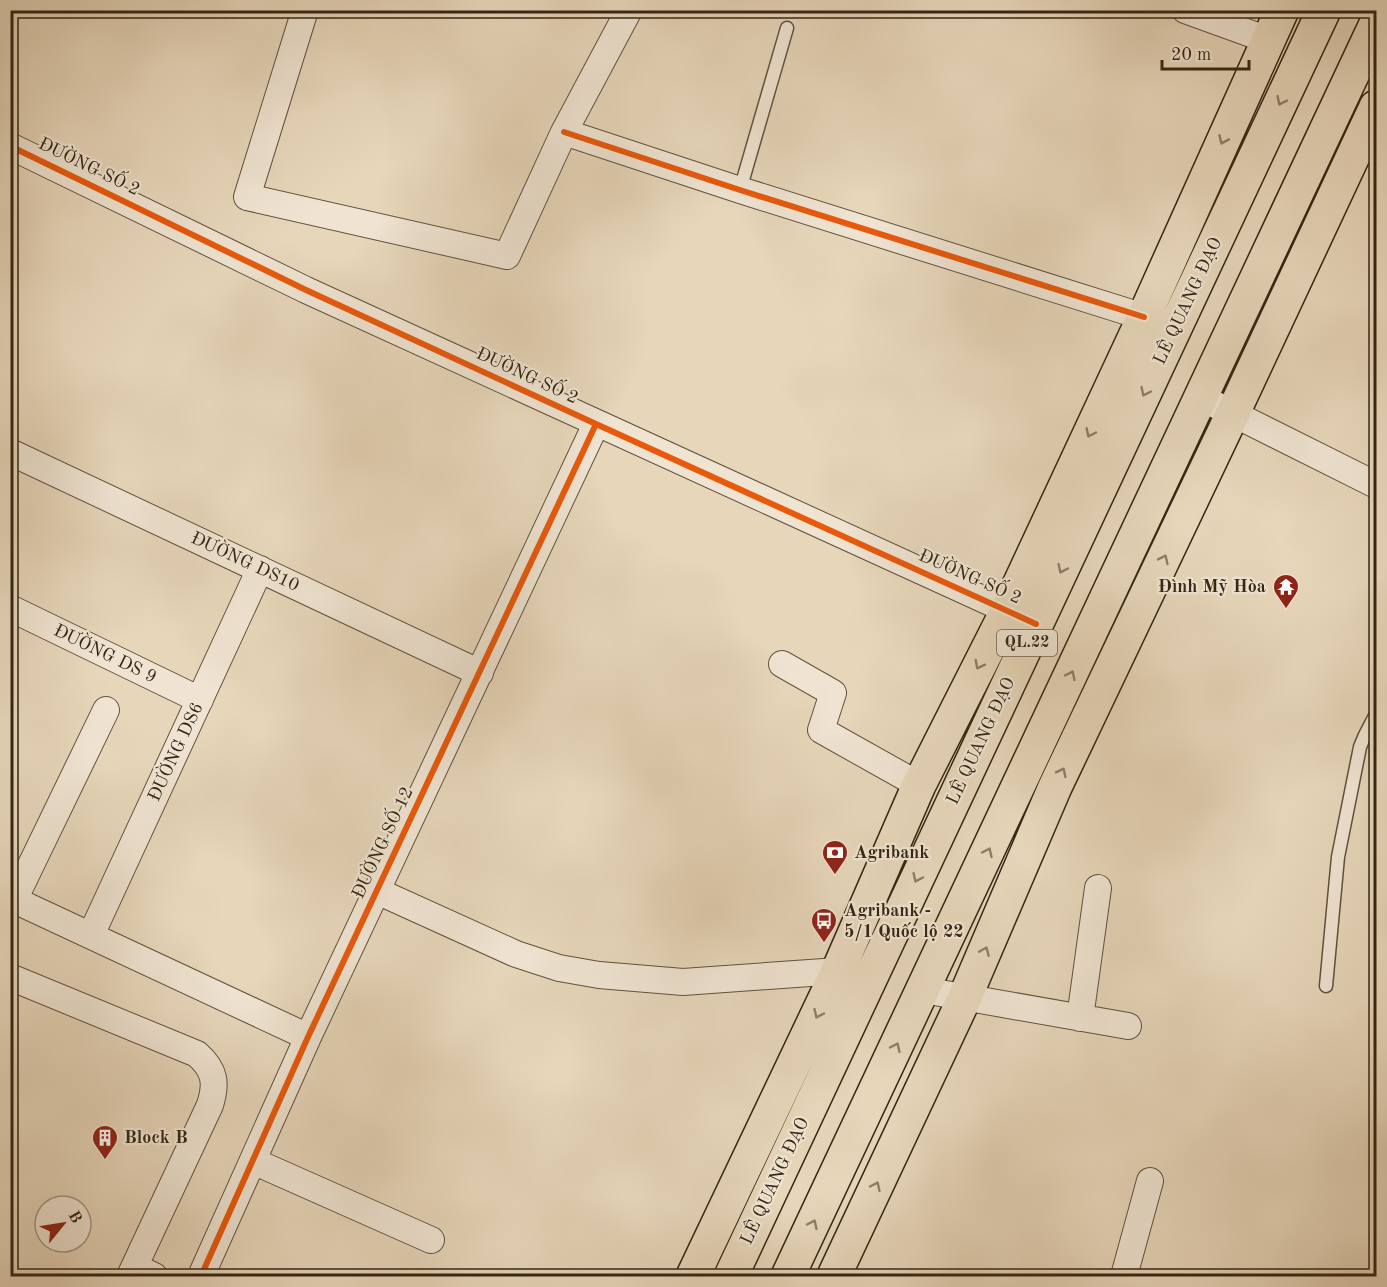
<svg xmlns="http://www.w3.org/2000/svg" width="1387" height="1287" viewBox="0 0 1387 1287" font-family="'Old Standard TT',serif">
	<rect width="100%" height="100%" fill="#e7d6ba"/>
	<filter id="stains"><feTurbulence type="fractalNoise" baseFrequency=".00333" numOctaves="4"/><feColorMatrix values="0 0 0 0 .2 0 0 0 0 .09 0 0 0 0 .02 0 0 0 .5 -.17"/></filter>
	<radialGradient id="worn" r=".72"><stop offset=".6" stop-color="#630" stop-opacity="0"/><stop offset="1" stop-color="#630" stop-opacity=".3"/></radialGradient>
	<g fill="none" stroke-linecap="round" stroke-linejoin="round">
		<defs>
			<path id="lane" d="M740,190l47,-162
				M1326,986l12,-129 22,-110 5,-12 11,-21"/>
			<path id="street" d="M305,10l-58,187 260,59 57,-124 65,-122
				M1185,10l83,30
				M564,132l176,58 404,127
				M10,146l296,144 716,327
				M1202,398l174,87
				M10,452l470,221
				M10,608l190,92
				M782,664l51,29 -12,37 98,55
				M377,891l139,63 43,14 40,7 84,7 155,-11
				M10,898l298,139
				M14,900l92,-190
				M91,935l169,-366
				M10,977l187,77c18,16 20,29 13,51l-80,171
				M923,990l205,36
				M1080,1018l18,-130
				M253,1161l178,79
				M135,1267l19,9
				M201,1276l107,-239 288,-613
				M1124,1276l26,-95"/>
			<path id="highway" d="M693,1276l145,-305 81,-186 88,-174 137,-294 138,-307
				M731,1276l593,-1266
				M788,1276l588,-1252
				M834,1276l131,-279 90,-210 178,-374 143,-306"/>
		</defs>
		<use href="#lane" stroke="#61523e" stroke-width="15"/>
		<use href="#street" stroke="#61523e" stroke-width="28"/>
		<use href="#highway" stroke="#342614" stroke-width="36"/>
		<use href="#lane" stroke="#efe4d2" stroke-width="12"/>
		<use href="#street" stroke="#efe4d2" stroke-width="26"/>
		<use href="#highway" stroke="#e7d6ba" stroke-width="33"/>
		<defs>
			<path id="cycleway" d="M564,132l176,58 404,127
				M10,146l296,144 290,134 440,200
				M201,1276l107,-239 288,-613"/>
		</defs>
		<use href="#cycleway" stroke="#efe4d2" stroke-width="10"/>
		<use href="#cycleway" stroke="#e8590c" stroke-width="6"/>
	</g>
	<defs><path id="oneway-chevron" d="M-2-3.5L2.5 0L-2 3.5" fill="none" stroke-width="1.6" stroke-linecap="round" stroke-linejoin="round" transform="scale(1.5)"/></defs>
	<g stroke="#8e7e67">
		<use href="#oneway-chevron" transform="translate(1281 101) rotate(115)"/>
		<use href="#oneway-chevron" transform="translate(1223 140) rotate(114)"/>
		<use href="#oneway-chevron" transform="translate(1145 392) rotate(115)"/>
		<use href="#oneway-chevron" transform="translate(1090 433) rotate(115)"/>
		<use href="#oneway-chevron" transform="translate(1164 559) rotate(-64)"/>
		<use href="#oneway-chevron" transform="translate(1062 569) rotate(115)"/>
		<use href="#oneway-chevron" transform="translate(979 665) rotate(117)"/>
		<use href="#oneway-chevron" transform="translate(1071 675) rotate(-65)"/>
		<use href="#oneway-chevron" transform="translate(1062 772) rotate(-64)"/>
		<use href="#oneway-chevron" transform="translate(988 852) rotate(-65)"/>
		<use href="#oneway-chevron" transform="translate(917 878) rotate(115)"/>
		<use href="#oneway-chevron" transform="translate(985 951) rotate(-67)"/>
		<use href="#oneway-chevron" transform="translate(818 1014) rotate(115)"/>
		<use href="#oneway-chevron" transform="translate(896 1047) rotate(-65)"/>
		<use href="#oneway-chevron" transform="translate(876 1186) rotate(-65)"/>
		<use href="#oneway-chevron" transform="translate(813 1224) rotate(-65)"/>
	</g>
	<defs>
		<symbol id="temple-pin" viewBox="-11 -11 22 30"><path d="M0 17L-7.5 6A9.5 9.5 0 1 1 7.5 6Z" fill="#8f2418" stroke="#efe4d2"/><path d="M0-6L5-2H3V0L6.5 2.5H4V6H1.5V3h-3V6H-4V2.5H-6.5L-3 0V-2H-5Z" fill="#fff"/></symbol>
		<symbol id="bank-pin" viewBox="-11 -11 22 30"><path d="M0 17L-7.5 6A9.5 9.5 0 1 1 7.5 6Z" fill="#8f2418" stroke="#efe4d2"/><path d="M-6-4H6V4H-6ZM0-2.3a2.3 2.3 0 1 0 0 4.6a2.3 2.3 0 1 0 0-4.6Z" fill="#fff"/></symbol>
		<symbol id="bus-pin" viewBox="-11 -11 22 30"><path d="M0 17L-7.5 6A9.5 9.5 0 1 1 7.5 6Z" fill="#8f2418" stroke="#efe4d2"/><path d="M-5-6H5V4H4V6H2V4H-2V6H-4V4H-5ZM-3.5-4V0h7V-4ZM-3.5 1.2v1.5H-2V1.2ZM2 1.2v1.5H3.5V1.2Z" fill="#fff"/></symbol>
		<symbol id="building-pin" viewBox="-11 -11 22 30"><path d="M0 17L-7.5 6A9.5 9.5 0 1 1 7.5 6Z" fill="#8f2418" stroke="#efe4d2"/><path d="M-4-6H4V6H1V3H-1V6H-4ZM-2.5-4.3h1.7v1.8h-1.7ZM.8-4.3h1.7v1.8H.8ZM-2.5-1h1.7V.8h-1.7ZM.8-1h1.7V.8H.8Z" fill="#fff"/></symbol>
	</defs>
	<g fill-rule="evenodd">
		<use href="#temple-pin" x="1271" y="572" width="30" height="40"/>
		<use href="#bank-pin" x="820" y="838" width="30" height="40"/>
		<use href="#bus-pin" x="809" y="906" width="30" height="40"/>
		<use href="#building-pin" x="90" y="1123" width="30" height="40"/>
	</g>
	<g text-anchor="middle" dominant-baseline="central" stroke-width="4.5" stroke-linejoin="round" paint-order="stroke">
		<rect fill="#efe4d2" stroke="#6c5f4d" stroke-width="1.5" x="997" y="630" width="60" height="26" rx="4.5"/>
		<g font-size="16" font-weight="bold" fill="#342614">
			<text x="1027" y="643">QL.22</text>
		</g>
		<g font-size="18" fill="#342614" stroke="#efe4d2">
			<text transform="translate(89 167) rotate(26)">ĐƯỜNG SỐ 2</text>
			<text transform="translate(1188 301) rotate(-65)">LÊ QUANG ĐẠO</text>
			<text transform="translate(527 376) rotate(25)">ĐƯỜNG SỐ 2</text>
			<text transform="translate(245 562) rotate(25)">ĐƯỜNG DS10</text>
			<text transform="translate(970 577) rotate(24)">ĐƯỜNG SỐ 2</text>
			<text transform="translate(105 654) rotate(26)">ĐƯỜNG DS 9</text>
			<text transform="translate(981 741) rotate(-65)">LÊ QUANG ĐẠO</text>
			<text transform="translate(176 752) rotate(-65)">ĐƯỜNG DS6</text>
			<text transform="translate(383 843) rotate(-65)">ĐƯỜNG SỐ 12</text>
			<text transform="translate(775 1181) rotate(-65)">LÊ QUANG ĐẠO</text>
		</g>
		<g font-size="18" font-weight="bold" fill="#342614" stroke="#efe4d2" text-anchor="start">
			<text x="1266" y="587" text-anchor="end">Đình Mỹ Hòa</text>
			<text x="854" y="853">Agribank</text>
			<text x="844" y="911">Agribank -<tspan x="844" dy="21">5/1 Quốc lộ 22</tspan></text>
			<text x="124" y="1138">Block B</text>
		</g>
	</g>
	<rect width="1387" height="1287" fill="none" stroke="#e7d6ba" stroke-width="36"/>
	<rect x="12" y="12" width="1363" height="1263" fill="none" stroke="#342614" stroke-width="3"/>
	<rect x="18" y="18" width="1351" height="1251" fill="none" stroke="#342614" stroke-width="1.5"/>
	<g transform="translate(63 1224) rotate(60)"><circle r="28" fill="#efe4d2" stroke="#a49886" stroke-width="1.5"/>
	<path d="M0-4.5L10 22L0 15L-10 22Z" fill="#8f2418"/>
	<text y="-9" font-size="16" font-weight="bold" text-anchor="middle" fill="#342614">B</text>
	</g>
	<path d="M1162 60v9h87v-9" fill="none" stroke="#342614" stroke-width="3"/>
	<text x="1171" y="60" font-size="18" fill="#342614" stroke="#efe4d2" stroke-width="4.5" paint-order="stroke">20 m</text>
	<rect width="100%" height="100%" filter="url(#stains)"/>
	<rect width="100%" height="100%" fill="url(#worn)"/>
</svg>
